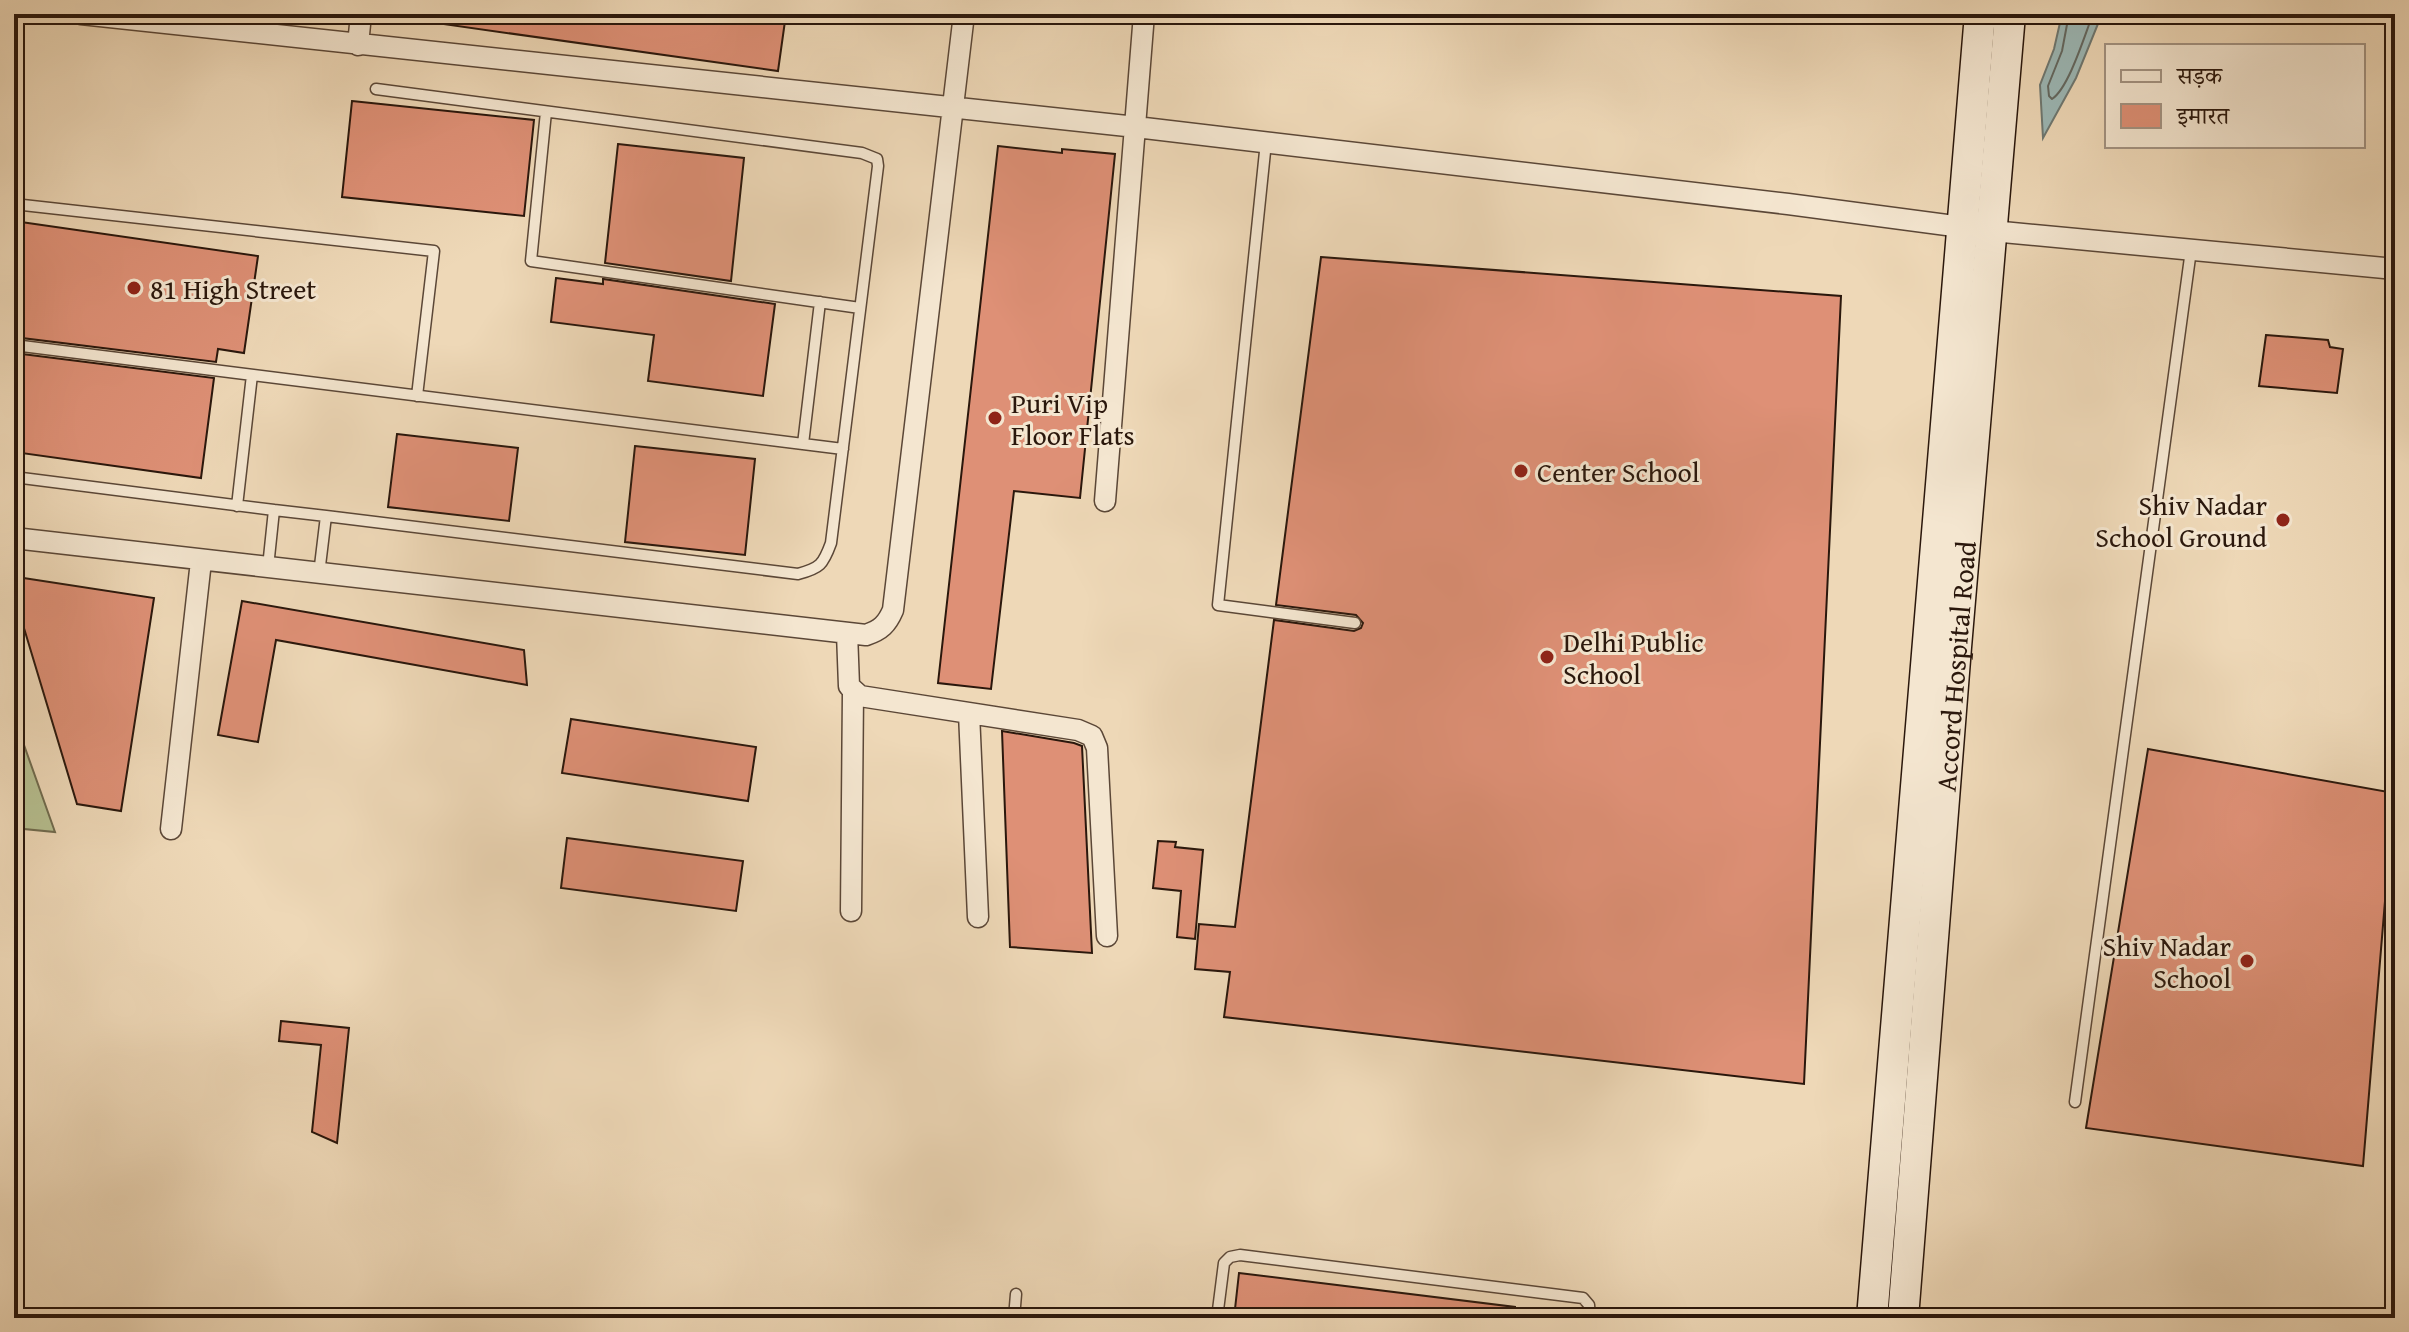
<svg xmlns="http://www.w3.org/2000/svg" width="2409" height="1332" viewBox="0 0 2409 1332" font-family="'Gentium Book Plus','Noto Serif Devanagari',serif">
	<rect width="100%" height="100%" fill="#eed8b7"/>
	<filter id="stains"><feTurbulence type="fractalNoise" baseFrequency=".0025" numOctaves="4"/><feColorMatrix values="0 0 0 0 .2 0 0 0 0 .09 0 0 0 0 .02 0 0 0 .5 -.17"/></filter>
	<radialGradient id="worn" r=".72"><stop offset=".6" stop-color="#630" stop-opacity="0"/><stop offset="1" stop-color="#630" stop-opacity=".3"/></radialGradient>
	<path fill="#b6bf90" stroke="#706b4e" stroke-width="2" d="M14,717l41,115 -41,-4z"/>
	<path fill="#9cb8b6" stroke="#6e7872" stroke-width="2" d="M2062,14h40l-26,64 -33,60 -3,-53 14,-36z"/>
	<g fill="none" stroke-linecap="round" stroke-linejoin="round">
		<path stroke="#636861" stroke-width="2" d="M2069,14l-7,37 -14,35 1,10 3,3c17,-11 33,-65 41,-85"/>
	</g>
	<path fill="#de9076" stroke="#2a170c" stroke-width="2" d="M444,14h342l-8,57 -335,-47z
		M352,101l182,19 -10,96 -182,-19z
		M618,144l126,14 -13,123 -126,-18z
		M998,146l64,7v-4l53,5 -35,344 -66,-7 -23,198 -53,-6z
		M14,221l244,35 -14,97 -26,-4 -2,13 -202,-25z
		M1321,257l520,39 -37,788 -580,-67 6,-45 -35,-3 4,-45 36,3 39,-307 80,11 7,-3 2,-5 -7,-8 -80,-10z
		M556,278l47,6v-5l172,25 -12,92 -115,-15 6,-46 -103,-13z
		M2266,335l62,5 2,7 13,2 -6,44 -78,-7z
		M14,353l200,25 -13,100 -187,-26z
		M397,434l121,14 -9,73 -121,-14z
		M635,446l120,13 -10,96 -120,-13z
		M17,577l137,21 -33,213 -44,-7 -63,-209z
		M242,601l282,49 3,35 -251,-45 -18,102 -40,-7z
		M571,719l185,28 -8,54 -186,-28z
		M1002,731l72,12 8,3 10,207 -82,-6z
		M2148,749l246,44 -31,373 -277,-38z
		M567,838l176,23 -7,50 -175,-23z
		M1158,841l18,1 -1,5 28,3 -8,89 -18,-2 4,-46 -28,-3z
		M281,1021l68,7 -12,115 -25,-11 9,-87 -42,-4z
		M1239,1273l276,34v11h-281z"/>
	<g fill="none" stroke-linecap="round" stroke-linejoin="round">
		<defs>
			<path id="lane" d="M546,112l-15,149 329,47
				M1266,142l-48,463 137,18
				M14,204l420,47 -17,145
				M14,345l829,104
				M803,444l17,-142
				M14,477l260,33 -6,57
				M237,506l15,-131
				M274,510l52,6
				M319,574l7,-58 472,58c22,-6 25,-9 33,-31l47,-377 -1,-7 -15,-6 -486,-64
				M2075,1102l116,-852
				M1014,1318l2,-24
				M1217,1318l7,-55 6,-6 10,-2 343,43 6,7 1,13"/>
			<path id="street" d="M81,14l1055,113 652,77 204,27 403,38
				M358,45l3,-31
				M1105,501l39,-487
				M14,538l852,97c15,-5 21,-11 27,-25l71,-596
				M847,633l2,53 11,10 218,34 14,6 5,12 10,188
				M969,713l9,204
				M171,829l30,-268
				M851,911l2,-219"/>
			<g id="secondary">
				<path d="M1872,1318l108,-1304"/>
				<path id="s1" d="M1903,1318l53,-671 54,-633"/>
			</g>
		</defs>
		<use href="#lane" stroke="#5b4737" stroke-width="13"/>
		<use href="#street" stroke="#5b4737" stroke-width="23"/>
		<use href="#secondary" stroke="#2a170c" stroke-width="33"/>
		<use href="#lane" stroke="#f4e6d0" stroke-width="10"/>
		<use href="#street" stroke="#f4e6d0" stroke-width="20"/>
		<use href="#secondary" stroke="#f4e6d0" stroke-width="30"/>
	</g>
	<g fill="#8f2418" stroke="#f4e6d0" stroke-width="3">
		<circle cx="134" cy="288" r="8"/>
		<circle cx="995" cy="418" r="8"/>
		<circle cx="1521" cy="471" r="8"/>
		<circle cx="2283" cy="520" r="8"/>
		<circle cx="1547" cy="657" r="8"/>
		<circle cx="2247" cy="961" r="8"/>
	</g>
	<g text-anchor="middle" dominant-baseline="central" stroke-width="6" stroke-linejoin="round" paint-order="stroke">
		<g font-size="28" fill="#2a170c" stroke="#f4e6d0" text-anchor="start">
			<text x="150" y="288">81 High Street</text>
			<text x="1011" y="402">Puri Vip<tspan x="1011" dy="32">Floor Flats</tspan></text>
			<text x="1537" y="471">Center School</text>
			<text x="2267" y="504" text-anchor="end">Shiv Nadar<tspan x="2267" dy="32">School Ground</tspan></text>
			<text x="1563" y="641">Delhi Public<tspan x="1563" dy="32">School</tspan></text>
			<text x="2231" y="945" text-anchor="end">Shiv Nadar<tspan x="2231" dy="32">School</tspan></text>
		</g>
		<g font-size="28" fill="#2a170c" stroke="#f4e6d0">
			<text stroke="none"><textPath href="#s1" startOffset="654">Accord Hospital Road</textPath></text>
		</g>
	</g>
	<rect width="2409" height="1332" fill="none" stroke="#eed8b7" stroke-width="48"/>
	<rect x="16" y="16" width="2377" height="1300" fill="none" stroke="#2a170c" stroke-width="4"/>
	<rect x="24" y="24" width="2361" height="1284" fill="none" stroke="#2a170c" stroke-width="2"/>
	<rect x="2105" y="44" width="260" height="104" fill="#f4e6d0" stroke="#a39382" stroke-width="2"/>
	<rect x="2121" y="70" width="40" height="12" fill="#f4e6d0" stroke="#a39382" stroke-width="2"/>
	<text x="2177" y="84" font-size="24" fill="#2a170c">सड़क</text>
	<rect x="2121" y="104" width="40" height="24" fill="#de9076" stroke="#a39382" stroke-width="2"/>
	<text x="2177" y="124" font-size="24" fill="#2a170c">इमारत</text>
	<rect width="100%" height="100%" filter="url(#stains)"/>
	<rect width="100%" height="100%" fill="url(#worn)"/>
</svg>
